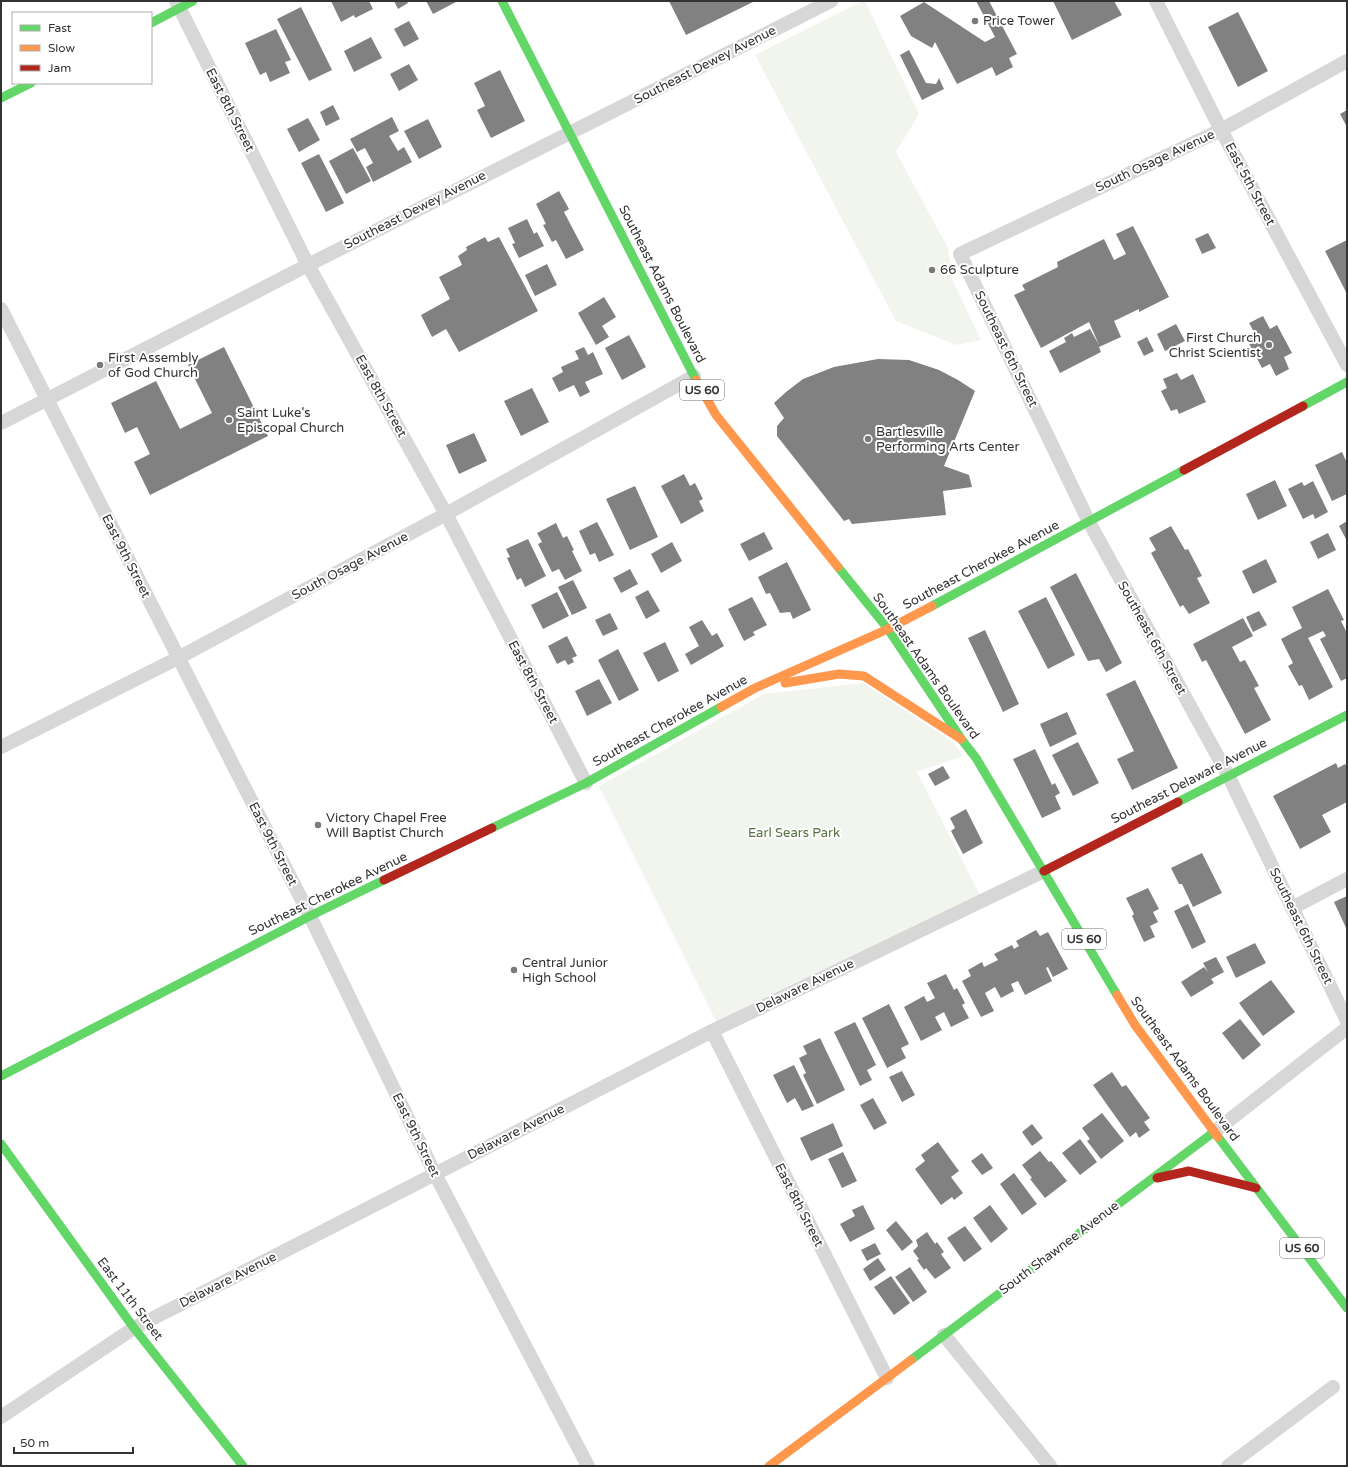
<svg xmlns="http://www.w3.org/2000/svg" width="1348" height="1467" viewBox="0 0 1348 1467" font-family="'Varela Round',sans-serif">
	<rect width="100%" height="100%" fill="#fff"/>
	<path fill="#f1f5ed" d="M862,1h3l54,113 -23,38 52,96 4,31 29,61 -25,5 -60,-24 -141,-266z
		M863,683l90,59 10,14 -46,16 63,123 -264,126 -117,-235 165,-92z"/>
	<path fill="#818181" d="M331,1h38l4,8 -18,9 -1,-3 -13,7z
		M394,1h13l1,2 -10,6z
		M426,1h32l-25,13z
		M669,1h86l-69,34z
		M976,1h13l28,53 -8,4 4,9 -17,9 -4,-9 -35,17 -22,-42 -3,6 -21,-12 -11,-20 24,-14 61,40 10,-5z
		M1053,1h61l8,14 -50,25z
		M301,7l31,63 -23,11 -32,-62z
		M1238,12l30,59 -30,16 -30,-60z
		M409,21l10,18 -15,8 -10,-18z
		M276,29l15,31 -6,2 5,11 -20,9 -4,-10 -6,3 -15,-32z
		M371,37l11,21 -28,14 -10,-21z
		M909,50l17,33 10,1 3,-6 5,11 -22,11 -22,-45z
		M409,64l9,16 -19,11 -9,-17z
		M500,70l25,51 -34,17 -14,-28 8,-4 -11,-23z
		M333,105l7,14 -14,7 -6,-14z
		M1347,110v17l-7,-13z
		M392,117l7,14 -10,5 9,15 6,-4 8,15 -39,20 -7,-15 7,-4 -8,-15 -8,4 -7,-13z
		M308,118l12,22 -21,12 -12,-23z
		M428,119l14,28 -23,12 -15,-28z
		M353,148l18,33 -25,13 -17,-33z
		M319,154l25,49 -18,9 -25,-49z
		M559,191l10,18 -5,3 20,38 -18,9 -10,-19 -4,2 -9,-17 3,-1 -10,-20z
		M527,219l7,15 3,-2 7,14 -25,12 -7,-14 3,-1 -7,-15z
		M1133,226l36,71 -30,15v-3l-25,12 7,16 -22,10 2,5 -41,21 -11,-22 17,-9 -2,-4 8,-5 2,4 16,-8 9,16 -10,-23 -48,26 -27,-53 11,-5 -3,-5 36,-18 -1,-5 47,-23 10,21 12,-6 -10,-20z
		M1208,233l8,15 -14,6 -7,-15z
		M485,237l3,5 11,-5 39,74 -79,41 -13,-23 -14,8 -11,-22 29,-16 -11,-22 23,-12 -4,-9 9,-6 -1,-3z
		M1347,240v54l-22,-43z
		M547,264l10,21 -22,11 -10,-21z
		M604,297l12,20 -14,9 7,11 -13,8 -18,-32z
		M1263,316l7,13 7,-4 15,28 -8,4 5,12 -13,7 -6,-12 -8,4 -17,-32 9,-4 -5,-9z
		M1176,324l9,17 -20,10 -8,-17z
		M629,335l17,32 -24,13 -17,-32z
		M1147,337l7,14 -10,5 -7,-14z
		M224,347l44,89 -118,59 -16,-33 16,-8 -13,-27 -12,6 -14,-30 45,-22 24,48 32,-16 -24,-48z
		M584,347l4,8 5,-3 10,22 -18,8 5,10 -10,5 -6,-12 -15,7 -7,-14 11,-6 -2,-5 18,-8 -4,-8z
		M878,359l31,1 30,10 19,10 17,11 -31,75 25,9 3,12 -29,4 3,24 -94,9 -3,-5 -5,2 -67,-85v-10l7,-8 -10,-15 12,-11 17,-13 31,-12z
		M1177,373l4,7 12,-6 13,28 -27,12 -2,-5 -6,2 -10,-20 6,-3 -4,-9z
		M532,388l17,34 -28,14 -17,-35z
		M474,433l13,28 -28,13 -13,-29z
		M1342,452l5,11v31l-15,7 -17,-36z
		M684,474l6,12 5,-3 8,16 -4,2 5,10 -23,13 -20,-38z
		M1275,480l12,26 -29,14 -12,-26z
		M1313,481l15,31 -13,7 -2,-5 -10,5 -15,-30 14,-7 2,4z
		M635,486l23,51 -28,13 -24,-51z
		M1347,521v20l-8,-15z
		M597,522l17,33 -15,7 -4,-9 -5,2 -11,-24z
		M556,523l7,15 4,-2 7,14 -2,1 10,20 -17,9 -6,-11 -7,3 -14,-28 4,-2 -5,-9z
		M1171,526l14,24 3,-1 14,27 -5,2 13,25 -21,11 -6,-9 -3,2 -29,-54 5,-3 -7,-12z
		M764,532l9,17 -24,12 -9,-17z
		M1328,533l8,17 -18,9 -8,-17z
		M528,539l18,37 -21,11 -4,-9 -4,2 -10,-22 3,-1 -4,-8z
		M672,542l10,19 -21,12 -10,-19z
		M1266,559l11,23 -24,12 -11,-23z
		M787,562l24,48 -18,9 -3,-7 -10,1 -10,-20 -4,1 -8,-17z
		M630,569l8,15 -17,9 -8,-15z
		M1076,573l46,90 -16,9 -7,-13 -11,2 -38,-74z
		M573,580l14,28 -15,7 -14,-28z
		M1328,589l16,31 -3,1 6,12v45l-6,3 -21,-42 6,-3 -3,-5 -15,7 25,49 -24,13 -7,-15 -3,1 -11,-20 5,-3 -12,-24 21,-11 -10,-21z
		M648,590l12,21 -14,8 -11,-22z
		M557,592l12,24 -26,13 -12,-24z
		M752,597l15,28 -14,7 2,3 -11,6 -16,-32z
		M1046,597l29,58 -27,14 -30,-58z
		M1259,611l8,14 -14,7 -7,-15z
		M610,613l8,16 -15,7 -8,-16z
		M1243,618l10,18 -21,11 8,15 5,-2 14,26 -5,2 17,32 -26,14 -39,-74 -4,2 -9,-18z
		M702,620l10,16 5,-3 7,13 -33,19 -6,-11 14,-8 -10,-19z
		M985,630l34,74 -16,8 -35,-74z
		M567,636l10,20 -5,2 2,4 -6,3 -3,-5 -8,4 -9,-18z
		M665,642l14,29 -21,11 -15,-29z
		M618,649l21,41 -20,11 -21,-41z
		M599,679l13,24 -25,13 -12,-25z
		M1135,680l43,88 -46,22 -15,-31 17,-8 -28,-57z
		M1067,712l10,22 -27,13 -10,-23z
		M1078,742l21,41 -26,13 -21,-41z
		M1035,749l17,36 3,-2 5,10 -5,3 6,13 -19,9 -29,-59z
		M1336,763l2,5 7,-4 2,3v35l-25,13 9,17 -31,17 -27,-53z
		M943,766l7,12 -15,8 -7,-12z
		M966,809l17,34 -20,11 -12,-23 4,-3 -5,-10z
		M1202,853l20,40 -29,14 -11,-23h-3l-8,-16z
		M1148,888l11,21 -6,3 5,10 -8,4 5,11 -11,5 -12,-26 2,-2 -8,-16z
		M1347,896v34l-13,-28z
		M1188,904l18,38 -14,7 -18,-38z
		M1036,930l4,6 8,-4 20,37 -15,8 -5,-10 -2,1 6,13 -27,14 -7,-14 -7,3 3,7 -13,7 -6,-11 -10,6 9,18 -13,6 -19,-36 9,-5 -3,-6 14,-8 2,5 14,-7 -4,-6 18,-9 2,4 5,-3 -3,-5z
		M1255,943l11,20 -30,15 -10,-21z
		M1216,957l8,15 -13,7 3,4 -23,14 -10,-15 23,-15 4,5 -5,-9z
		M946,974l8,16 3,-2 8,15 -3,2 7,13 -18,9 -7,-15 -9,5 7,13 -21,11 -17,-34 20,-11 3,6 8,-4 -8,-15z
		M1271,980l24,32 -32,24 -24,-33z
		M889,1004l20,40 -8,4 5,10 -19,10 -25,-50z
		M1240,1019l21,26 -18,15 -21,-27z
		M855,1022l21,43 -9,5 5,10 -12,6 -26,-54z
		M820,1038l25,52 -28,14 -14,-29 3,-2 -7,-15 8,-4 -4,-8z
		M794,1065l20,41 -12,5 -7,-13 -8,5 -14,-28z
		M902,1071l13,24 -13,7 -13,-25z
		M1112,1072l10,15 4,-2 24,33 -6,4 6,8 -11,8 -3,-6 -6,5 -37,-52z
		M873,1098l14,25 -13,7 -14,-25z
		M1102,1113l22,28 -23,18 -14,-18 3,-2 -8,-11z
		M833,1123l10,23 -32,15 -11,-23z
		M1032,1124l11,14 -11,8 -10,-14z
		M1080,1139l17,23 -17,13 -18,-22z
		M938,1142l21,29 -8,6 12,16 -9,7 -2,-3 -11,8 -26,-36 10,-8 -4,-6z
		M1040,1151l9,11 2,-1 16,20 -22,17 -15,-19 2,-1 -10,-13z
		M843,1152l14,29 -15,7 -14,-29z
		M982,1153l11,15 -11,7 -11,-14z
		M1014,1173l23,31 -15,11 -22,-31z
		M863,1205l12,24 -25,13 -10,-18 15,-8 -3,-6z
		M990,1205l18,24 -17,14 -18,-25z
		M896,1221l17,21 -11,9 -16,-21z
		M965,1226l17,23 -18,13 -17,-24z
		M927,1232l8,12 2,-2 7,10 -3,2 10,14 -16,11 -9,-11 -2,2 -7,-10 2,-1 -6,-8 5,-5 -2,-6z
		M875,1243l6,11 -14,7 -6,-11z
		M878,1258l8,12 -16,11 -7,-12z
		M910,1267l17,25 -14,10 -18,-25z
		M891,1276l19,27 -16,12 -20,-28z"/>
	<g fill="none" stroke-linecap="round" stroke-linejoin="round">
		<path stroke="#d7d7d7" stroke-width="14" d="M176,1l132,264 138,249 140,269
			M1156,1l65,129 126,235
			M1347,61l-126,69 -261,124 129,268 139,253 119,246
			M1,309l309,607 125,258 153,292
			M1,423l307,-158 523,-264
			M1,747l177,-89 268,-144 248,-138
			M1292,908l55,-29
			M712,1031l175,347
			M1214,1132l133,-104
			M944,1335l106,131
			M1,1417l133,-89 301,-154 277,-143 332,-160
			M1228,1466l105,-79"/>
		<path stroke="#63d668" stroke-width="9" d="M502,1l194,379
			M151,23l42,-22
			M1,98l30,-15
			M1303,406l44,-24
			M838,567l50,62 74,111 14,18 141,237
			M932,606l252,-136
			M1178,802l169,-87
			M492,828l94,-45 135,-76
			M1,1076l309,-160 74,-36
			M1218,1137l129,171
			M1,1144l133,184 109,138
			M911,1360l303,-228"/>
		<path stroke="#ff974d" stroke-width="9" d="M696,380l20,35 122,152
			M785,683l54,-9 25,2 97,63
			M721,707l34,-19 133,-59 44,-23
			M1117,995l18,30 83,112
			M769,1466l142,-106"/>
		<path stroke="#b3261e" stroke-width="9" d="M1184,470l119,-64
			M1044,871l134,-69
			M384,880l108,-52
			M1157,1178l32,-7 67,17"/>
	</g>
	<g fill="#7a7a7a" stroke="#fff" stroke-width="1.5">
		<circle cx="975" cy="21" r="4"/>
		<circle cx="932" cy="270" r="4"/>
		<circle cx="1269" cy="345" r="4"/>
		<circle cx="100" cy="365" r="4"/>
		<circle cx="229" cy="420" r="4"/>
		<circle cx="868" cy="439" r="4"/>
		<circle cx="318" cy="825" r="4"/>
		<circle cx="514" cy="970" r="4"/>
	</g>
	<g text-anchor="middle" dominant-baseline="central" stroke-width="4" stroke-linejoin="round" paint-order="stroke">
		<g fill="#fff" stroke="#707070" stroke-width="1">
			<rect x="680" y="380" width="44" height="20" rx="3"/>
			<rect x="1062" y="929" width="44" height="20" rx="3"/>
			<rect x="1280" y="1238" width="44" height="20" rx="3"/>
		</g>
		<g font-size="12" font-weight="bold" fill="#333">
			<text x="702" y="390">US 60</text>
			<text x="1084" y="939">US 60</text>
			<text x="1302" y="1248">US 60</text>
		</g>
		<g font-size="13" fill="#333" stroke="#fff" text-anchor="start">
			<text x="983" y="21">Price Tower</text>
			<text x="940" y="270">66 Sculpture</text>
			<text x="1261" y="338" text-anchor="end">First Church<tspan x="1261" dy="15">Christ Scientist</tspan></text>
			<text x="108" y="358">First Assembly<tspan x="108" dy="15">of God Church</tspan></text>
			<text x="237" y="413">Saint Luke's<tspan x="237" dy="15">Episcopal Church</tspan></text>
			<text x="876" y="432">Bartlesville<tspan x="876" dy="15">Performing Arts Center</tspan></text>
			<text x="326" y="818">Victory Chapel Free<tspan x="326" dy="15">Will Baptist Church</tspan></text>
			<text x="522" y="963">Central Junior<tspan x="522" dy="15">High School</tspan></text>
		</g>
		<g font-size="13" fill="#333" stroke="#fff">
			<text transform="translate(705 65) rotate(-27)">Southeast Dewey Avenue</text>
			<text transform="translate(230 110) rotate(63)">East 8th Street</text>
			<text transform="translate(1155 161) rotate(-25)">South Osage Avenue</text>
			<text transform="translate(1250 184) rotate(62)">East 5th Street</text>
			<text transform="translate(415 210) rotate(-27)">Southeast Dewey Avenue</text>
			<text transform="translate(662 284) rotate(63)">Southeast Adams Boulevard</text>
			<text transform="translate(1006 349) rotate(64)">Southeast 6th Street</text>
			<text transform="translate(381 396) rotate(61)">East 8th Street</text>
			<text transform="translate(126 556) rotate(63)">East 9th Street</text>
			<text transform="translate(981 565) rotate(-28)">Southeast Cherokee Avenue</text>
			<text transform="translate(350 566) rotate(-28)">South Osage Avenue</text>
			<text transform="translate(1152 638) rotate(61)">Southeast 6th Street</text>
			<text transform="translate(926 666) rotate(55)">Southeast Adams Boulevard</text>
			<text transform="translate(533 682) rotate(62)">East 8th Street</text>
			<text transform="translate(670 721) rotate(-29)">Southeast Cherokee Avenue</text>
			<text transform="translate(1189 781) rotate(-27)">Southeast Delaware Avenue</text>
			<text transform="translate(273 844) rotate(63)">East 9th Street</text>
			<text transform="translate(328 894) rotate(-26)">Southeast Cherokee Avenue</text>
			<text transform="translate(1301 926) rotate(64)">Southeast 6th Street</text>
			<text transform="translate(805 986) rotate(-26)">Delaware Avenue</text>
			<text transform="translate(1185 1069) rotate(54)">Southeast Adams Boulevard</text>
			<text transform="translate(516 1132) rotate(-27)">Delaware Avenue</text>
			<text transform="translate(416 1135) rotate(64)">East 9th Street</text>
			<text transform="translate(799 1205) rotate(63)">East 8th Street</text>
			<text transform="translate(1059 1248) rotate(-37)">South Shawnee Avenue</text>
			<text transform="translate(228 1280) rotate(-27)">Delaware Avenue</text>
			<text transform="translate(130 1299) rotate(53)">East 11th Street</text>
		</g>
		<g font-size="13" fill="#56703f" stroke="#fff">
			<text x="794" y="833">Earl Sears Park</text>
		</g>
	</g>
	<rect width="1348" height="1467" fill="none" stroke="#333333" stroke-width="4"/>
	<rect x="12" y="12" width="140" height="72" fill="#ffffff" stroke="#adadad"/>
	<rect x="20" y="25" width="20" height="6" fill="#63d668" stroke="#adadad"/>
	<text x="48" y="32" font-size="12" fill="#333333">Fast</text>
	<rect x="20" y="45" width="20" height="6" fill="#ff974d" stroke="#adadad"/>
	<text x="48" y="52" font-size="12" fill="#333333">Slow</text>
	<rect x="20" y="65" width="20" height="6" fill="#b3261e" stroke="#adadad"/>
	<text x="48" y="72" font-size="12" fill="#333333">Jam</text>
	<path d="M14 1447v6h119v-6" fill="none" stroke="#333333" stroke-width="2"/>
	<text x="20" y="1447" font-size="12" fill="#333333" stroke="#ffffff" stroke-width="3" paint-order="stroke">50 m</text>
</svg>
